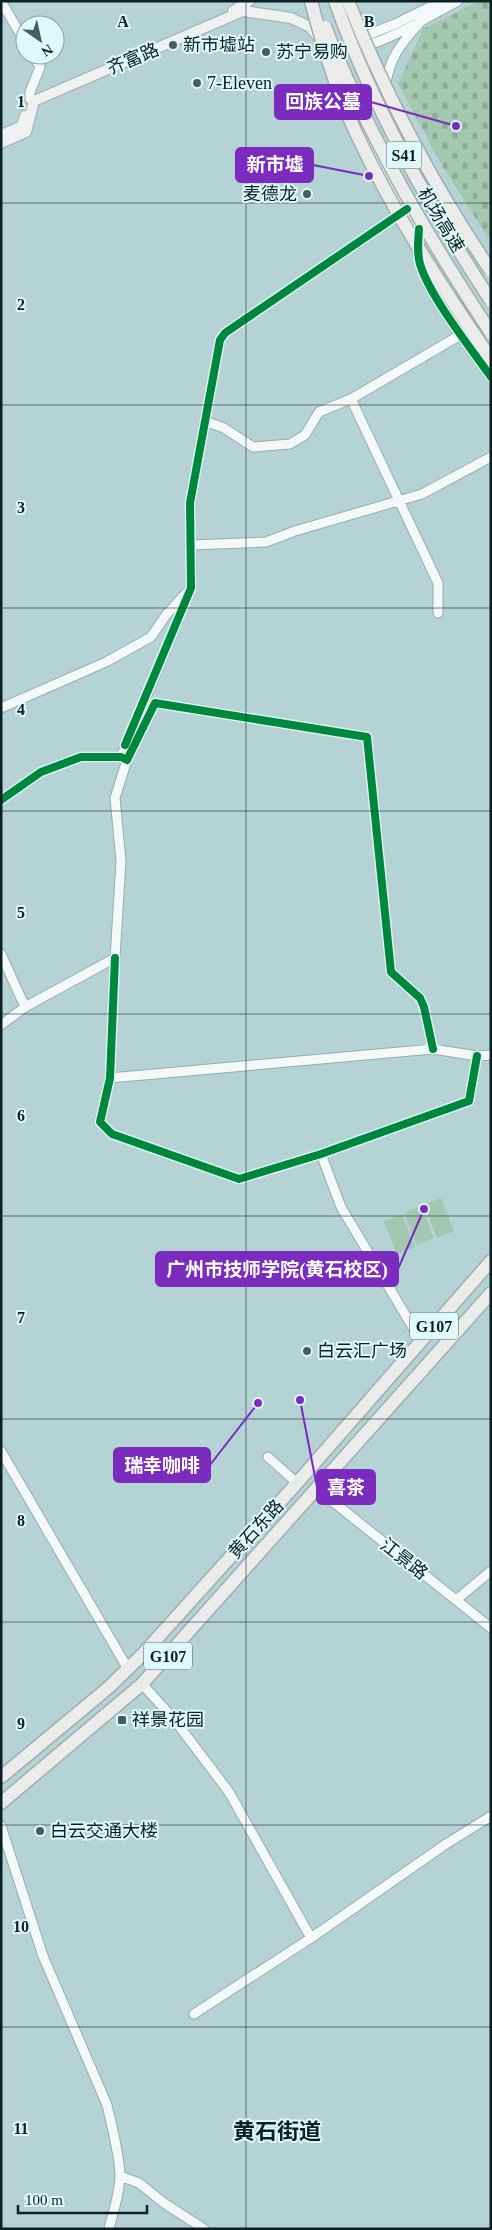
<svg xmlns="http://www.w3.org/2000/svg" width="492" height="2230" viewBox="0 0 492 2230" font-family="'Times New Roman','Noto Sans SC',serif">
	<defs>
		<pattern id="cemetery-stones" width="16" height="16" patternUnits="userSpaceOnUse" patternTransform="scale(1.25)"><rect width="16" height="16" fill="#a4c7af"/><path d="M2 7V4a2 2 0 0 1 4 0v3zM10 15v-3a2 2 0 0 1 4 0v3z" fill="#8cab96"/></pattern>
	</defs>
	<rect width="100%" height="100%" fill="#b5d2d4"/>
	<path fill="#a4c7af" d="M441,1198l13,33 -17,7 -13,-33z
		M421,1206l13,32 -17,7 -13,-32z
		M402,1214l13,33 -18,7 -13,-33z"/>
	<path fill="url(#cemetery-stones)" d="M479,1h12v236l-4,-1 -44,-69 -45,-83 25,-55z"/>
	<g fill="none" stroke-linecap="round" stroke-linejoin="round">
		<defs>
			<path id="minor" d="M1,1l24,41
				M358,39l37,-15 47,-23
				M332,50c38,4 92,-31 126,-49
				M33,55l7,12 -10,25v7l4,2
				M382,103c6,-37 10,-51 37,-79
				M351,399l87,184v30
				M205,421l19,7 29,19 37,-3 15,-9 14,-23 32,-13 111,-65
				M190,545l76,-3 29,-11 127,-37 69,-37
				M1,708l105,-46 45,-25 15,-22 20,-22
				M121,757l70,-169 -1,-85 30,-163 5,-7 178,-121
				M1,800l40,-28 40,-15h40l6,3 28,-57 212,34 24,235 29,26 4,9 9,42
				M1,954l24,53
				M115,958l-5,120 -10,44 12,12 127,45 82,-25 148,-53 8,-45
				M1,1025l24,-18 90,-49 6,-97 -6,-63 12,-38
				M110,1078l323,-29 44,7 14,-1
				M321,1154l20,53 80,134
				M1,1451l127,218
				M268,1457l29,26
				M317,1489l174,139
				M456,1600l35,-29
				M142,1684l31,34 56,74 82,146
				M1,1826l42,130 64,149c5,22 12,47 13,70 0,18 -7,37 -11,54
				M194,2014l117,-76 135,-94 45,-28
				M120,2176l19,7 25,20 40,26"/>
			<path id="major" d="M233,11l16,-10
				M1,135l21,-9 3,-10
				M1,143l25,-11 8,-31 209,-90 48,7 19,9 8,10
				M418,248c0,36 52,98 73,129"/>
			<path id="highway" d="M337,69l36,79 47,83
				M1,1777l107,-89 35,-34 154,-171 194,-222
				M1,1803l141,-119 349,-391"/>
		</defs>
		<use href="#minor" stroke="#96adae" stroke-width="11"/>
		<use href="#major" stroke="#9faeaf" stroke-width="12"/>
		<use href="#highway" stroke="#9faeaf" stroke-width="15"/>
		<use href="#minor" stroke="#f4f8f9" stroke-width="9"/>
		<use href="#major" stroke="#eff0f0" stroke-width="10"/>
		<use href="#highway" stroke="#ebebea" stroke-width="12"/>
		<defs>
			<path id="highway-bridge" d="M311,1c11,42 23,83 41,123 37,82 88,160 139,235
				M335,1c38,107 94,205 156,300
				M348,1c38,95 86,186 143,270
				M325,27c43,108 102,209 166,306"/>
		</defs>
		<use href="#highway-bridge" stroke="#9faeaf" stroke-width="15" stroke-linecap="butt"/>
		<use href="#highway-bridge" stroke="#ebebea" stroke-width="12"/>
		<defs>
			<path id="cycleway" d="M419,229c-1,12 -2,24 1,35 10,33 50,83 71,113
				M125,745l66,-157 -1,-85 30,-163 5,-7 182,-124
				M1,800l40,-28 40,-15h40l6,3 28,-57 212,34 24,235 29,26 4,9 9,42
				M115,958l-5,120 -10,44 12,12 127,45 82,-25 148,-53 8,-45"/>
		</defs>
		<use href="#cycleway" stroke="#dff9fb" stroke-width="11"/>
		<use href="#cycleway" stroke="#00873e" stroke-width="8"/>
	</g>
	<path fill="none" stroke="#0b2022" stroke-width="1" stroke-opacity="0.55" d="M246,1v2228M1,203h490M1,405h490M1,608h490M1,811h490M1,1014h490M1,1216h490M1,1419h490M1,1622h490M1,1825h490M1,2027h490"/>
	<g fill="#465e60" stroke="#dff9fb" stroke-width="2">
		<circle cx="173" cy="45" r="5"/>
		<circle cx="266" cy="52" r="5"/>
		<circle cx="197" cy="83" r="5"/>
		<circle cx="307" cy="194" r="5"/>
		<circle cx="307" cy="1351" r="5"/>
		<rect x="117" y="1715" width="10" height="10" rx="2.5"/>
		<circle cx="40" cy="1831" r="5"/>
	</g>
	<g text-anchor="middle" dominant-baseline="central" stroke-width="4" stroke-linejoin="round" paint-order="stroke">
		<g fill="#dff9fb" stroke="#4b6163" stroke-width="1">
			<rect x="386.5" y="141.5" width="35" height="27" rx="4"/>
			<rect x="410" y="1312.5" width="48" height="27" rx="4"/>
			<rect x="144" y="1642.5" width="48" height="27" rx="4"/>
		</g>
		<g font-size="16" font-weight="bold" fill="#0b2022">
			<text x="404" y="155">S41</text>
			<text x="434" y="1326">G107</text>
			<text x="168" y="1656">G107</text>
		</g>
		<g font-size="18" fill="#0b2022" stroke="#dff9fb" text-anchor="start">
			<text x="183" y="45">新市墟站</text>
			<text x="276" y="52">苏宁易购</text>
			<text x="207" y="83">7-Eleven</text>
			<text x="297" y="194" text-anchor="end">麦德龙</text>
			<text x="317" y="1351">白云汇广场</text>
			<text x="132" y="1720">祥景花园</text>
			<text x="50" y="1831">白云交通大楼</text>
		</g>
		<g font-size="18" fill="#0b2022" stroke="#dff9fb">
			<text transform="translate(133 59) rotate(-23)">齐富路</text>
			<text transform="translate(441 220) rotate(59)">机场高速</text>
			<text transform="translate(256 1529) rotate(-48)">黄石东路</text>
			<text transform="translate(404 1559) rotate(38)">江景路</text>
		</g>
		<g font-size="22" font-weight="bold" fill="#0b2022" stroke="#dff9fb">
			<text x="277" y="2131">黄石街道</text>
		</g>
	</g>
	<g font-size="16" text-anchor="middle" font-weight="bold" fill="#0b2022" stroke="#dff9fb" stroke-width="4" stroke-linejoin="round" paint-order="stroke">
		<text x="123" y="27">A</text>
		<text x="369" y="27">B</text>
		<text x="21" y="107">1</text>
		<text x="21" y="310">2</text>
		<text x="21" y="513">3</text>
		<text x="21" y="715">4</text>
		<text x="21" y="918">5</text>
		<text x="21" y="1121">6</text>
		<text x="21" y="1323">7</text>
		<text x="21" y="1526">8</text>
		<text x="21" y="1729">9</text>
		<text x="21" y="1932">10</text>
		<text x="21" y="2134">11</text>
	</g>
	<path fill="none" stroke="#7b2cbf" stroke-width="2" d="M456 126L371 102M369 176L313 165M424 1209L398 1269M258 1403L210 1465M300 1400L317 1487"/>
	<g fill="#7b2cbf" stroke="#dff9fb" stroke-width="2">
		<circle cx="456" cy="126" r="5"/>
		<circle cx="369" cy="176" r="5"/>
		<circle cx="424" cy="1209" r="5"/>
		<circle cx="258" cy="1403" r="5"/>
		<circle cx="300" cy="1400" r="5"/>
	</g>
	<g fill="#7b2cbf" stroke="#7b2cbf" stroke-width="2">
		<rect x="275" y="85" width="96" height="34" rx="5"/>
		<rect x="236" y="148" width="77" height="34" rx="5"/>
		<rect x="156" y="1252" width="242" height="34" rx="5"/>
		<rect x="114" y="1448" width="96" height="34" rx="5"/>
		<rect x="317" y="1470" width="58" height="34" rx="5"/>
	</g>
	<g font-size="19" text-anchor="middle" font-weight="bold" fill="#fff">
		<text x="323" y="108">回族公墓</text>
		<text x="275" y="171">新市墟</text>
		<text x="277" y="1276">广州市技师学院(黄石校区)</text>
		<text x="162" y="1472">瑞幸咖啡</text>
		<text x="346" y="1494">喜茶</text>
	</g>
	<rect width="492" height="2230" fill="none" stroke="#0b2022" stroke-width="5"/>
	<g transform="translate(40 40) rotate(146)"><circle r="24" fill="#dff9fb" stroke="#8aa2a4"/>
	<path d="M0-4L9 19L0 12L-9 19Z" fill="#465e60"/>
	<text y="-8" font-size="14" font-weight="bold" text-anchor="middle" fill="#0b2022">N</text>
	</g>
	<path d="M18 2205v8h129v-8" fill="none" stroke="#0b2022" stroke-width="2.5"/>
	<text x="25" y="2205" font-size="15" fill="#0b2022" stroke="#dff9fb" stroke-width="4" paint-order="stroke">100 m</text>
</svg>
